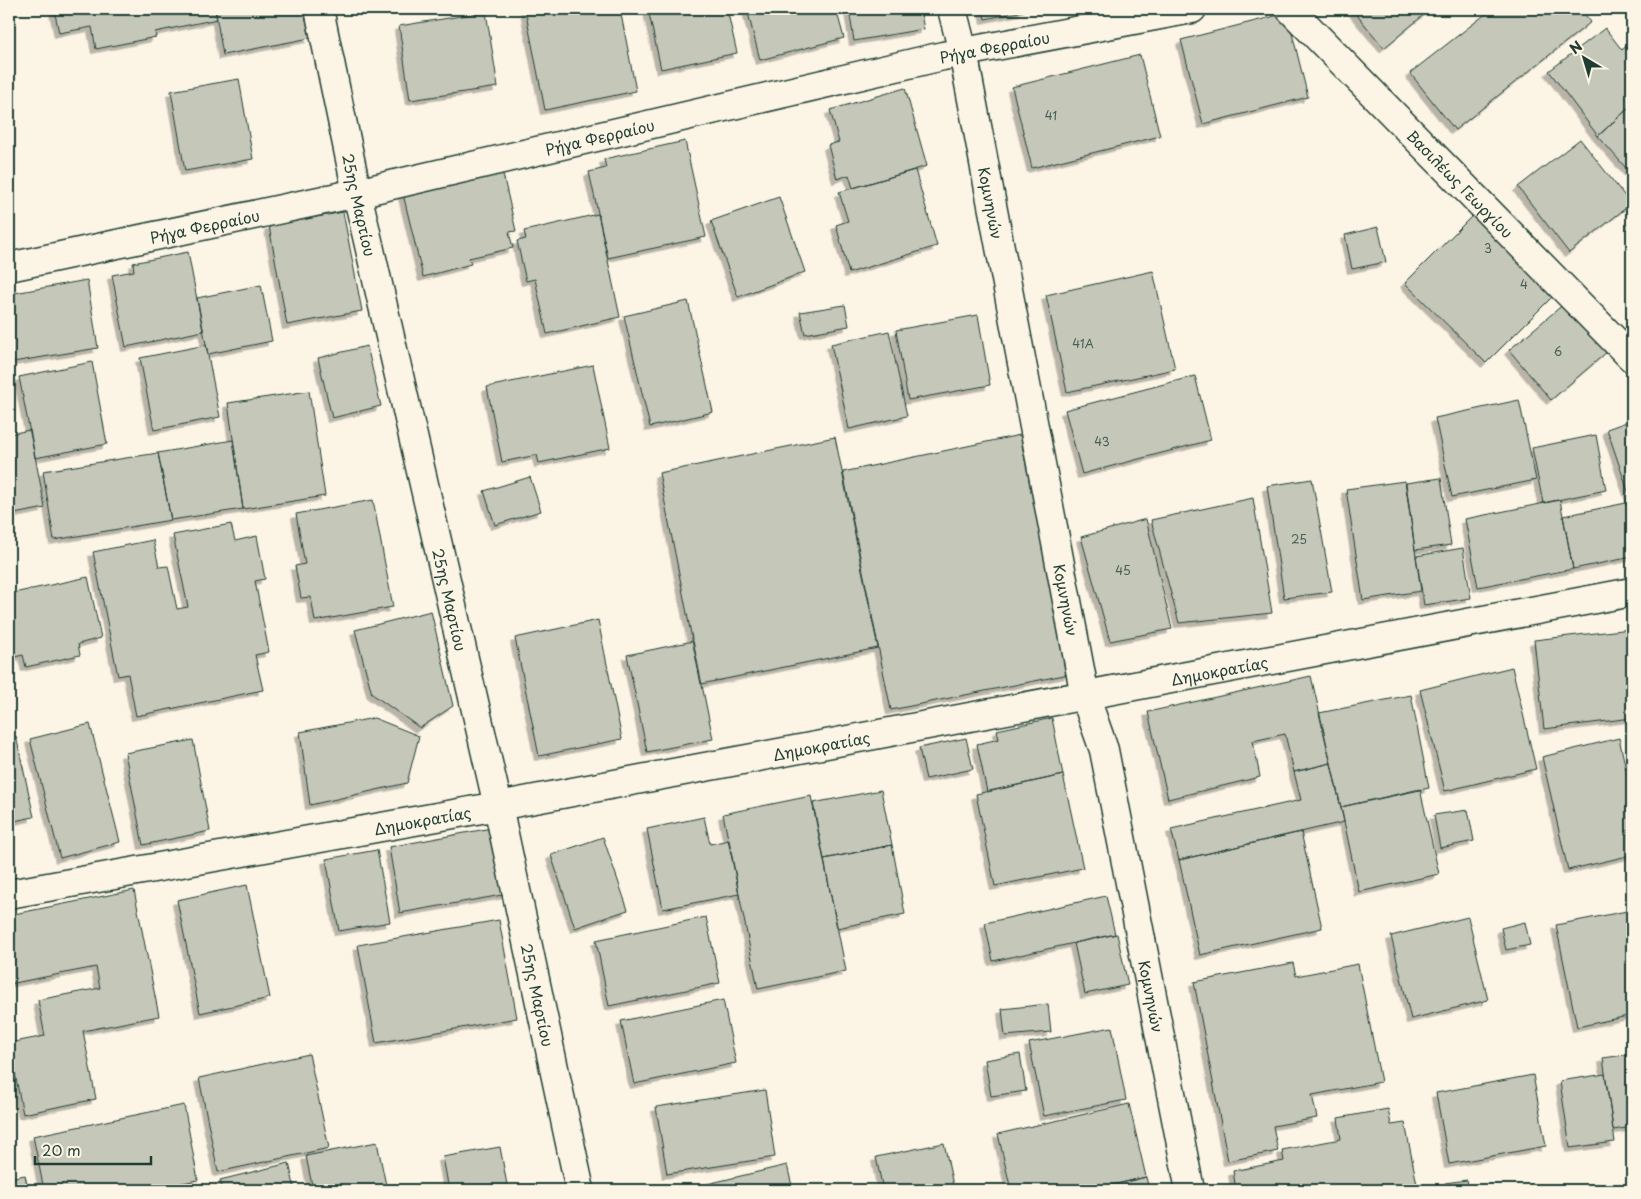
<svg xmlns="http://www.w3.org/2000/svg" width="1641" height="1199" viewBox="0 0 1641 1199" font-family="'Playpen Sans',sans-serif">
	<defs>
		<filter id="shadow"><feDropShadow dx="-4.5" dy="4.5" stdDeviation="0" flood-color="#0004"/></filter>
	</defs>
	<rect width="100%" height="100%" fill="#fcf5e5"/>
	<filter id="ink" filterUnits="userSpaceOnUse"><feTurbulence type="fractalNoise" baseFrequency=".02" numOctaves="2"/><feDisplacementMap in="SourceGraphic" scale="10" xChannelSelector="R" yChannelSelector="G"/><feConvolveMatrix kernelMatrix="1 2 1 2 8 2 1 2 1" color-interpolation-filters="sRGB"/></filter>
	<g filter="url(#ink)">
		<path fill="#c5c7b9" stroke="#1f3d34" filter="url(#shadow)" d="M54,9h161l2,10 -62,13 1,5 -60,12 -4,-22 -33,6z
			M215,9h89l6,29 -87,17z
			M525,9h95l16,82 -91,19z
			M648,9h79l10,44 -76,16z
			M747,9h89l8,29 -84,22z
			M849,9h71l4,20 -70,12z
			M983,9h41v2l-39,8z
			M1352,9h79l-47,39z
			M1492,9h88l11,13 -136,108 -45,-57z
			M486,12l12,75 -88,13 -11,-74z
			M1287,13l21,84 -105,27 -22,-84z
			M1605,28l17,22 10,-9v64l-34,31 -49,-65z
			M1140,55l20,81 -128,32 -20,-81z
			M239,79l14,80 -68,12 -14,-80z
			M905,88l22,78 -74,22 -4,-13 -12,4 -9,-34 11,-3 -9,-32z
			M1632,105v70l-34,-39z
			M1580,139l51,65 -62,49 -51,-66z
			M685,141l21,96 -98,21 -19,-86 17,-4 -2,-9z
			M502,170l14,61 -7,1 4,16 -44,10 2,6 -48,13 -20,-83z
			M915,170l22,76 -88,27 -13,-48 12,-4 -9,-29z
			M779,197l26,75 -67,25 -27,-76z
			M9,211l4,24 -4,1z
			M343,212l19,99 -75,14 -18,-99z
			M598,214l22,103 -73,17 -12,-55 -9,2 -9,-40 9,-2 -2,-8z
			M1473,215l81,80 -68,68 -81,-80z
			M1378,227l8,35 -34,7 -7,-34z
			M188,252l15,79 -77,16 -14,-72 22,-4 -1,-8z
			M1153,271l22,98 -108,23 -21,-97z
			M87,280l11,68 -85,14 -4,-24v-44z
			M261,285l11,56 -64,13 -11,-56z
			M688,301l25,111 -63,15 -26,-111z
			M1565,303l42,49 -56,48 -42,-50z
			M845,305l4,21 -44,8 -5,-22z
			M978,315l12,70 -82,15 -12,-70z
			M889,331l18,85 -58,13 -18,-85z
			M206,345l14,72 -66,13 -14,-72z
			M367,346l14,60 -49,12 -14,-60z
			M92,362l15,82 -72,14 -16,-81z
			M593,365l17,83 -71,15 -2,-8 -35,7 -15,-75z
			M1195,376l16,64 -129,34 -17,-64z
			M309,391l16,105 -82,13 -15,-106z
			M1519,400l17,80 -84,17 -17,-79z
			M1632,420v83l-25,-74z
			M30,430l15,78 -36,7v-81z
			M1020,435l49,239 -178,36 -48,-238z
			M1596,435l10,55 -63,13 -11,-55z
			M835,437l43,211 -177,36 -42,-211z
			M233,440l10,69 -72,11 -13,-67z
			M158,453l13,67 -117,20 -11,-69z
			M530,477l11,34 -46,14 -11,-34z
			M1441,478l10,67 -36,5 -9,-67z
			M1312,479l20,113 -48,6 -17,-112z
			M1405,481l16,110 -58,9 -17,-111z
			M1253,498l19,115 -93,10 -28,-103z
			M373,500l20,107 -78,14 -4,-24 -10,1 -6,-32 10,-2 -9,-50z
			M1560,500l13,69 -95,18 -13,-68z
			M1626,503l6,29v25l-59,12 -10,-53z
			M1146,519l26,110 -62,12 -29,-104z
			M231,524l4,17 22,-5 8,43 -10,2 14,71 -14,3 8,35 -127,26 -8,-42 -10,2 -25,-124 60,-12 6,27 9,-1 9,43 11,-2 -15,-72z
			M1463,548l8,50 -47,7 -8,-49z
			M88,577l13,61 -23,6 2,11 -54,12 -3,-12 -13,3 -1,-7v-57z
			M431,611l22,95 -33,22 -48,-34 -17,-64z
			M598,620l24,119 -83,17 -24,-118z
			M1631,629l1,89 -88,11 -10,-89z
			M693,641l20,98 -66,13 -20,-97z
			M1512,667l24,102 -91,22 -25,-101z
			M1311,676l20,87 -37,9 -9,-38 -32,7 7,36 -92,22 -20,-87z
			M1411,695l18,93 -88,19 -22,-94z
			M374,718l45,18 -12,47 -97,22 -10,-73z
			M1052,718l11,57 -76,17 -10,-48 22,-5 -2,-9z
			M90,724l30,118 -60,16 -30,-119z
			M16,736l18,81 -25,5v-84z
			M966,738l7,31 -47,10 -7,-31z
			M1619,738l13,58v59l-64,15 -26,-113z
			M193,740l17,91 -67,14 -18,-92z
			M1331,763l13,59 -165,38 -8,-31 130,-29 -7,-28z
			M1063,775l20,93 -88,18 -19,-92z
			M1420,789l19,85 -80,18 -18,-85z
			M881,790l11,55 -68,14 -11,-56z
			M811,796l35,175 -88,18 -35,-175z
			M1468,810l6,31 -34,7 -6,-33z
			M704,817l6,27 19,-4 10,54 -76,15 -16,-80z
			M497,827l11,67 -108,19 -11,-66z
			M1301,832l21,96 -122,27 -21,-95z
			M603,837l25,73 -53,18 -24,-73z
			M892,845l13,69 -68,14 -13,-69z
			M377,850l13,72 -51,9 -13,-72z
			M247,885l23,113 -70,15 -23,-113z
			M134,890l25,126 -76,15 13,68 -73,15 -14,-71 36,-7 -7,-36 62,-12 -4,-21 -87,17v-69z
			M1106,896l9,38 -122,27 -8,-38z
			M1632,910v105l-55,12 -21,-102z
			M706,917l14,66 -111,23 -13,-66z
			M1468,917l20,83 -77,19 -20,-83z
			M499,920l18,98 -141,25 -18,-98z
			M1525,922l5,23 -24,5 -5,-22z
			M1117,934l11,51 -43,9 -11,-51z
			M1293,963l3,13 62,-12 23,118 -69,13 5,23 -44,8 5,25 -50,10 -34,-179z
			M723,1000l13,63 -102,21 -13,-63z
			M1048,1004l3,28 -46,4 -3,-27z
			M1112,1027l14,73 -82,16 -15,-73z
			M309,1054l20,94 -111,24 -19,-94z
			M1020,1054l6,37 -35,5 -6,-36z
			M1632,1054v73l-19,3 -10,-72z
			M1605,1074l10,68 -45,6 -10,-67z
			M1533,1075l13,71 -97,18 -13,-71z
			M765,1090l10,67 -108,17 -11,-67z
			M1129,1104l17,73 -54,13h-81l-13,-56z
			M184,1105l14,75 -52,10h-102l-11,-54z
			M1388,1109l3,16 14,-2 13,67h-182l-3,-19 51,-10 -2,-11 59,-11 -3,-21z
			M9,1135l5,15 -5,2z
			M377,1142l10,48h-74l-7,-34z
			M944,1143l10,47h-71l-7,-33z
			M500,1147l8,43h-59l-6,-33z
			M289,1163l6,27h-72l-3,-10z
			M787,1165l6,25h-111z
			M25,1175l3,15h-19v-12z
			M1146,1177l3,13h-57z
			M1467,1180l2,10h-22l-2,-7z"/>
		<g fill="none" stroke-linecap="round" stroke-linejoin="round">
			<defs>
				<g id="minor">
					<path id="s1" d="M9,267l348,-74 586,-137 249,-47"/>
					<path id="s2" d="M9,894l489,-88"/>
				</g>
				<g id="tertiary">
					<path id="s3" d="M319,9l38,184 141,613 82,384"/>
					<path id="s4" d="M952,9l11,43 122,644 19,54 86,440"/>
					<path id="s5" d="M1290,9l342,349"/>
					<path id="s6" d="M498,806l1134,-214"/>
				</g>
			</defs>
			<use href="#minor" stroke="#1f3d34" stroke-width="31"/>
			<use href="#tertiary" stroke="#1f3d34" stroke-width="31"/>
			<use href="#minor" stroke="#fcf5e5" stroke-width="28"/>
			<use href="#tertiary" stroke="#fcf5e5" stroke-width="28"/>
		</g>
	</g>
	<g text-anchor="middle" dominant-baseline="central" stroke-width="4" stroke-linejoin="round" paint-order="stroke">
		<g font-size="12" fill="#486055">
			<text x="1051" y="115">41</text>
			<text x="1488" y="248">3</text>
			<text x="1524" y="284">4</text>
			<text x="1083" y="343">41A</text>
			<text x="1558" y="351">6</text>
			<text x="1102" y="441">43</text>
			<text x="1299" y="539">25</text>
			<text x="1123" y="570">45</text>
		</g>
		<g font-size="15" fill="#1f3d34" stroke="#fcf5e5">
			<text stroke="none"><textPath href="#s1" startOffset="1010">Ρήγα Φερραίου</textPath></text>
			<text stroke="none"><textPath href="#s1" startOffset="605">Ρήγα Φερραίου</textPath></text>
			<text stroke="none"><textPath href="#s5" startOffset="244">Βασιλέως Γεωργίου</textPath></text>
			<text stroke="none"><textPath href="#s4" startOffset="198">Κομνηνών</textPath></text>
			<text stroke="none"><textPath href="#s3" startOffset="200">25ης Μαρτίου</textPath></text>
			<text stroke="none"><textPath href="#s1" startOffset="200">Ρήγα Φερραίου</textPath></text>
			<text stroke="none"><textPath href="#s3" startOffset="605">25ης Μαρτίου</textPath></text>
			<text stroke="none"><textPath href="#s4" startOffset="602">Κομνηνών</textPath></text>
			<text stroke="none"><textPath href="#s6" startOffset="734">Δημοκρατίας</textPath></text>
			<text stroke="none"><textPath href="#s6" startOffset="329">Δημοκρατίας</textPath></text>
			<text stroke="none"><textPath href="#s2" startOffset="420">Δημοκρατίας</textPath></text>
			<text stroke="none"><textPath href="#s3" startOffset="1010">25ης Μαρτίου</textPath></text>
			<text stroke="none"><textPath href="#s4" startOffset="1008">Κομνηνών</textPath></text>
		</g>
	</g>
	<rect width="1641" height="1199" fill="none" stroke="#fcf5e5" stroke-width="30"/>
	<rect x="15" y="15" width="1611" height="1169" fill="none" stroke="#1f3d34" stroke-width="2" filter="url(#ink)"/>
	<g transform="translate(1584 58) rotate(322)" stroke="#fcf5e5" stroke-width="4" paint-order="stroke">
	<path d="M0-4L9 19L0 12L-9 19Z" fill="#1f3d34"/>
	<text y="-8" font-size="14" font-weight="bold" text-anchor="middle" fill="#1f3d34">N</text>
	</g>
	<path d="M35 1156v8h116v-8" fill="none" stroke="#1f3d34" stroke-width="2.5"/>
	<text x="42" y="1156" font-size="15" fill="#1f3d34" stroke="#fcf5e5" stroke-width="4" paint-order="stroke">20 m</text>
</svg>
